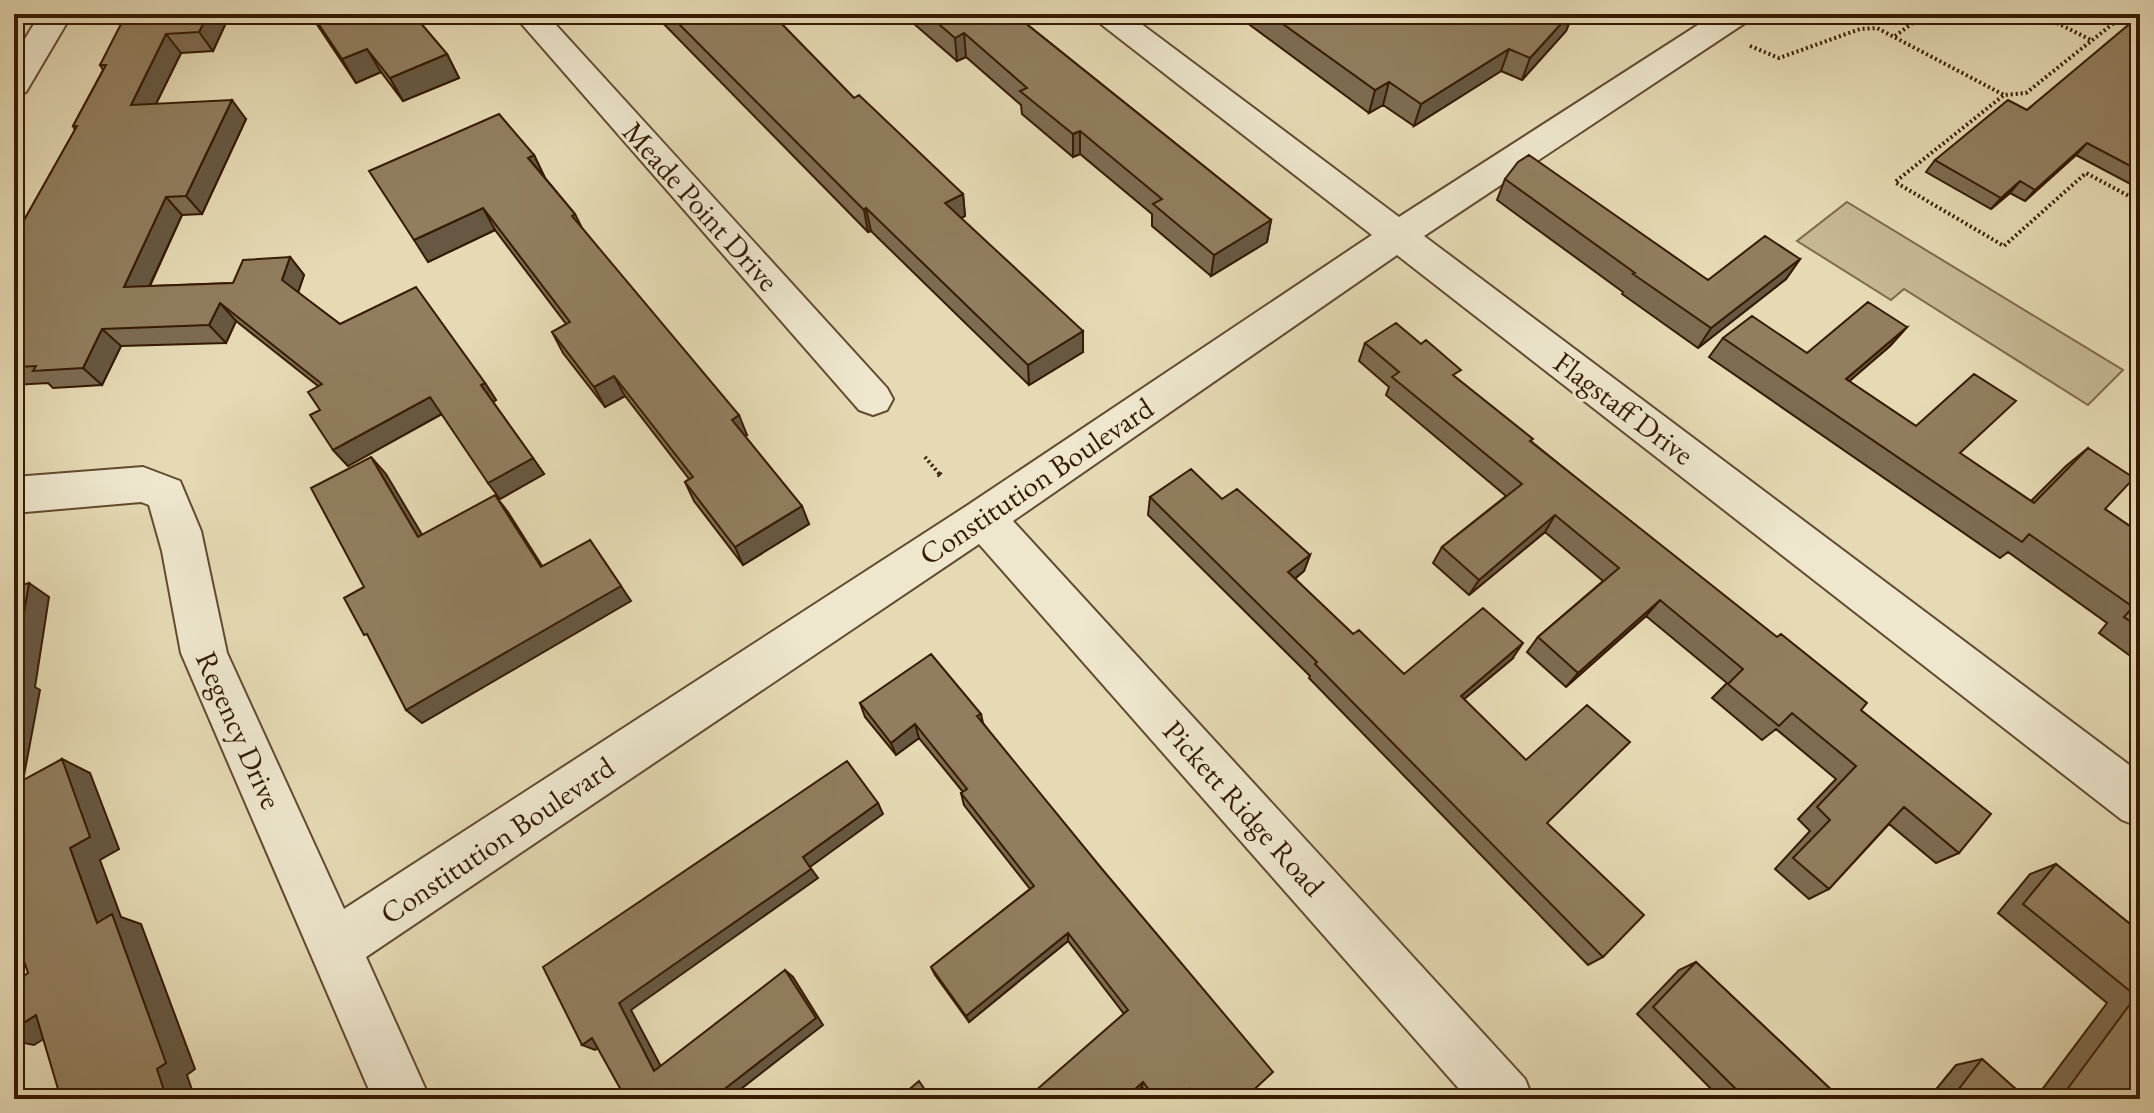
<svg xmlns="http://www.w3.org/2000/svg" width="2154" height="1113" viewBox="0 0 2154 1113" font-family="'EB Garamond',serif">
	<rect width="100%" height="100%" fill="#e5dab4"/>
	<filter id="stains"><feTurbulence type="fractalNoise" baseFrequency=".0025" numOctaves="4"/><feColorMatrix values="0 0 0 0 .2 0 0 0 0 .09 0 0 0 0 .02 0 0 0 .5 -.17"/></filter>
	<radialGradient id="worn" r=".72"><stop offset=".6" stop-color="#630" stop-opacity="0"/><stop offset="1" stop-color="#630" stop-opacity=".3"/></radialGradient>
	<path fill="#c7b996" stroke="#7e6a4c" stroke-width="2" d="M1847,202l276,168 -35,35 -184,-116 -13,11 -94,-59z"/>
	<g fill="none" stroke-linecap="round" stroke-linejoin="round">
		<defs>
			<path id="minor" d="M40,14h32l-46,78 -12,3v-38z
				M513,14h33l341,374 6,11 -6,11 -14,5 -14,-5z
				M1092,14h36l271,203 316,-203h38l-5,7 -324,215 716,537v54l-18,-7 -725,-565 -384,266 512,558 8,20h-65l-489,-555 -613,413 64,142h-57l-192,-446 -19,-102 -13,-46 -8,-3 -127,11v-36l129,-10 37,14 21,50 26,122 117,256 624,-404 404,-270 -275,-214z"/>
		</defs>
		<use href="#minor" stroke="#624a2e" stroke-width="4"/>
		<path stroke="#361a02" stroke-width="4" stroke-dasharray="2 3" stroke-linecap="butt" d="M2039,14l52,26
			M2125,14l-99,79 -22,2 -109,87 109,64 82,-73 54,29
			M1895,36l30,-22
			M1750,46l29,12 81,-29 17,-1 127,67
			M925,457l16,19"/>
		<path stroke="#361a02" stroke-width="6" stroke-dasharray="2 4" stroke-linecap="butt" d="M939,474l3,3"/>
		<use href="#minor" fill="#eee7ce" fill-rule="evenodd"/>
	</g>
	<path fill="#7d6c52" stroke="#361a02" stroke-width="2" d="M230,14l-17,37 -32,2 -25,51 90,15 -44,95 -20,1 -32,71 83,-3 57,-26 14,18 -6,18 42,31 145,59 11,17 -3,2 51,72 -44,25 -58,-85 -94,52 -15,-16 -13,-40 -2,-24 -82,-65 -10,22 -105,3 -19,39 -49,3 -5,-5 -34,2v-147l61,-108 -2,-4 30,-56 -3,-5 41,-44z
		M310,14h103l34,40 12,24 -56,23 -22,-29 -25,11z
		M654,14h118l82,84 109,96 2,22 -4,2 122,134 -54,33 -158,-154 -3,1z
		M912,14h102l257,206 -4,22 -56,34 -59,-50v-12l-72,-60 -7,3 -51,-43 -1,-9 -55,-48 -9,4 -44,-38z
		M1235,14h338l-7,17 -44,49 -21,-9 -87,55 -31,-21 -14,8z
		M2140,17v172l-64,-34 -51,46 -15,-8 -19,16 -65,-37 9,-12 92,-50z
		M534,155l11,23 30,36 7,14 165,207 -2,1 64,88 -66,41 -49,-64 -9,-19 4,-3 -64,-83 -20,11 -42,-54 -11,-21 14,-8 -71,-94 -67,32z
		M1505,179l203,101 92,-21 -14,20 -88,69 -76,-54 1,-2 -126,-92z
		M1907,327l-17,19 -41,35 67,45 44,27 71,48 35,-35 22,-18 17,61 35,24v130l-41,-30 8,-10 -99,-71 -8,6 -291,-201 14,-19 84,15z
		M1365,343l92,36 75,63 329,268 98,143 -23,10 -47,-39 -60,65 -20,10 -34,-30 35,-38 -12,-12 38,-40 -60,-50 -14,11 -50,-42 15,-15 -81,-67 -80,71 -39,-35 11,-15 65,-56 -58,-49 -76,63 -36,-32 9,-16 64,-51 -120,-101 3,-8 -30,-26z
		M1150,497l72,2 88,56 -6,16 -9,8 58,55 51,40 108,-15 -48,40 83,124 56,134 -15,8 -279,-287 1,-2 -162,-161z
		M860,703l121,11 2,9 261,376h-54l-4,-5 -6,5h-29l-9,-12 -18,-73 -56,-73 -99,81 -34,-47 -4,-8 99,-78 -66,-84 -3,-12 2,-1 -44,-54 -23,17 -31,-38z
		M2056,864l84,68v167h-105l72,-96 -109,-90 32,-39z
		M1696,962l145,137h-120l-84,-85 42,-44z
		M1982,1059l45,40h-99l28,-34z"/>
	<path fill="#665842" stroke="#361a02" stroke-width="2" d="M208,14h22l-17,37 -14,-19z
		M1570,14h3l-7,17 -44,49 8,-22z
		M964,33l2,24 -9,4 -2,-23z
		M166,34l15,19 -35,71 -15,-19z
		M367,49l14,23 -25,11 -14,-24z
		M1509,49l-8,22 -87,55 7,-22z
		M447,54l12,24 -56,23 -13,-23z
		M1389,82l-6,23 -14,8 6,-23z
		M232,100l14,19 -44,95 -16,-18z
		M1080,131v23l-7,3v-23z
		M2087,143l-11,12 -51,46 10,-11z
		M534,155l11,23 -17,-20z
		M2020,181l-10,12 -19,16 10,-11z
		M963,194l2,22 -17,9 -3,-22z
		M166,197l16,18 -41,89 -17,-17z
		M483,208l12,22 -67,32 -14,-22z
		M866,208l5,23 -3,1 -4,-22z
		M1271,220l-4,22 -56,34 3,-21z
		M290,257l14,18 -8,23 -14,-18z
		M1800,259l-14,20 -88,69 13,-20z
		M220,303l16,18 -10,22 -17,-18z
		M1907,327l-17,19 -60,52 16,-19z
		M102,329l19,17 -19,39 -19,-17z
		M1083,331v21l-54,33 -1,-20z
		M614,376l11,20 -20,11 -11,-20z
		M485,383l11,17 -3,2 -12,-17z
		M430,397l13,16 -95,53 -15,-16z
		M739,415l8,20 -7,5 -8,-20z
		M371,457l15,17 47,79 -15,-16z
		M533,458l11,16 -44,25 -12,-16z
		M495,495l13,17 45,71 -12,-16z
		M802,506l7,18 -66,41 -8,-18z
		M1555,515l-10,17 -76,63 10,-15z
		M590,540l41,61 -209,122 -16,-13z
		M1310,555l-6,16 -21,17 5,-16z
		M29,583l20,14 -14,90 5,3 -23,123 -3,1v-144z
		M1660,600l-14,16 -80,71 12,-14z
		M1523,643l-11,16 -61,51 10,-14z
		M915,724l4,14 -23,17 -5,-12z
		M62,759l28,14 29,76 -19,11 21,57 20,7 54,145 -8,6 8,24h-31l-67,-176 -27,-75z
		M878,803l5,11 -73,53 8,11 -187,132 35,66 -12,-5 -35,-68 184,-146z
		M1068,933v8l-99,81 -3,-6z
		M785,970l8,7 30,48 -91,71 2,3h-7l-5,-8z
		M36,1015l33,8 -35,22 -20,-4v-12z
		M592,1038l13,6 -10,6 -13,-5z
		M1143,1082l-1,5 -14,12h-4z"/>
	<path fill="#917e5f" stroke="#361a02" stroke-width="2" d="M145,14h63l-9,18 -33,2 -35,71 101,-5 -46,96 -20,1 -42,90 109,-4 10,-23 47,-3 -8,23 58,44 76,-37 69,96 -4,2 52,73 -45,25 -58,-86 -97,53 -23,-35 10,-5 -12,-18 14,-8 -102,-81 -11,22 -107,4 -19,39 -50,3 3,-5 -22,1v-129l63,-112h-4l33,-61h-6l22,-43 19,-1z
		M312,14h101l34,40 -57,24 -23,-29 -25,10z
		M669,14h103l82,84 5,-3 104,99 -18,9 138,128 -55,34 -162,-157 -2,2z
		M927,14h87l257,206 -57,35 -61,-51 9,-5 -82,-68 -7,3 -53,-43 7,-3 -63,-55 -9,5z
		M1269,14h301l-40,44 -21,-9 -88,55 -32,-22 -14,8z
		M2139,16l1,155 -53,-28 -52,47 -15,-9 -19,17 -66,-38 73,-60 19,10z
		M499,114l35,41 -6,3 47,56 -3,2 167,199 -7,5 70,86 -67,41 -50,-65 8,-5 -79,-101 -20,11 -42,-55 18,-10 -87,-114 -69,32 -45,-69z
		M1529,155l179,125 57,-44 35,23 -89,69 -78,-54 2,-1 -130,-94 13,-17z
		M1868,302l39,25 -61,52 70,47 58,-52 42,27 -56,52 74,50 54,-55 46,30 -29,31 35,24v95l-16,-11 9,-10 -104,-73 -7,8 -299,-204 29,-22 55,37z
		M1396,323l25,21 5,-4 35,30 -8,5 80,64 -3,2 247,196 4,-3 86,69 -6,7 130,104 -32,39 -55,-46 -75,82 -36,-31 37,-38 -13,-13 39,-41 -64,-53 -13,13 -51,-42 15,-15 -83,-69 -82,73 -40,-36 81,-69 -64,-53 -76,65 -37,-33 80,-63 -130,-107 7,-5 -34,-29z
		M371,457l47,80 77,-42 46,72 49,-27 31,46 -215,124 -39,-76 -3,1 -20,-37 20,-11 -53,-99z
		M1191,469l31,30 15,-10 73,66 -22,17 65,62 6,-4 45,44 79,-66 40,35 -62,53 65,64 61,-55 43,37 -83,81 97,92 -41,42 -288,-293 2,-2 -167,-165z
		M29,583l-15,87v-83z
		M931,654l50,60 -4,2 125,153 171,203 -29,27h-47l-8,-10 -11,10h-22l-13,-17 -19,17h-98l102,-89 -60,-77 -102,83 -35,-49 103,-81 -73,-93 6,-4 -52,-65 -24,19 -31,-40z
		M18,678l-4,22v-21z
		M62,759l28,78 -20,11 27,75 15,-9 54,149 -9,6 9,28 -2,2h-103l-25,-84 -22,14v-47l14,-9 -14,-42v-7l5,-3 -5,-17v-119z
		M847,761l31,42 -75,54 8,12 -192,134 35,68 131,-101 31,48 -94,73 5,8h-101l-34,-61 -10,7 -39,-78z
		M2056,864l84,68v167h-72l-5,-4 73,-99 -113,-92z
		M1696,962l145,137h-95l-93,-92z
		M1982,1059l45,40h-76z
		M919,1081l12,18h-33z"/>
	<g text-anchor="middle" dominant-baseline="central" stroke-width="6" stroke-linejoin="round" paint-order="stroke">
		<g font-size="30" fill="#361a02" stroke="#eee7ce">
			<text transform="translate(701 206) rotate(48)">Meade Point Drive</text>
			<text transform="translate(1624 408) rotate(37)">Flagstaff Drive</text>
			<text transform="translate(1036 481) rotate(-34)">Constitution Boulevard</text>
			<text transform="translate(239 730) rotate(66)">Regency Drive</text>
			<text transform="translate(1244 808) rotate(48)">Pickett Ridge Road</text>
			<text transform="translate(497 840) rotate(-34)">Constitution Boulevard</text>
		</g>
	</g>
	<rect width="2154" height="1113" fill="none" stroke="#e5dab4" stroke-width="48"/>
	<rect x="16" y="16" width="2122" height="1081" fill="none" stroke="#361a02" stroke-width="4"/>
	<rect x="24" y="24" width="2106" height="1065" fill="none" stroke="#361a02" stroke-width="2"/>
	<rect width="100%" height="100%" filter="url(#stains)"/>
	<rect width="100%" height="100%" fill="url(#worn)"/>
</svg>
